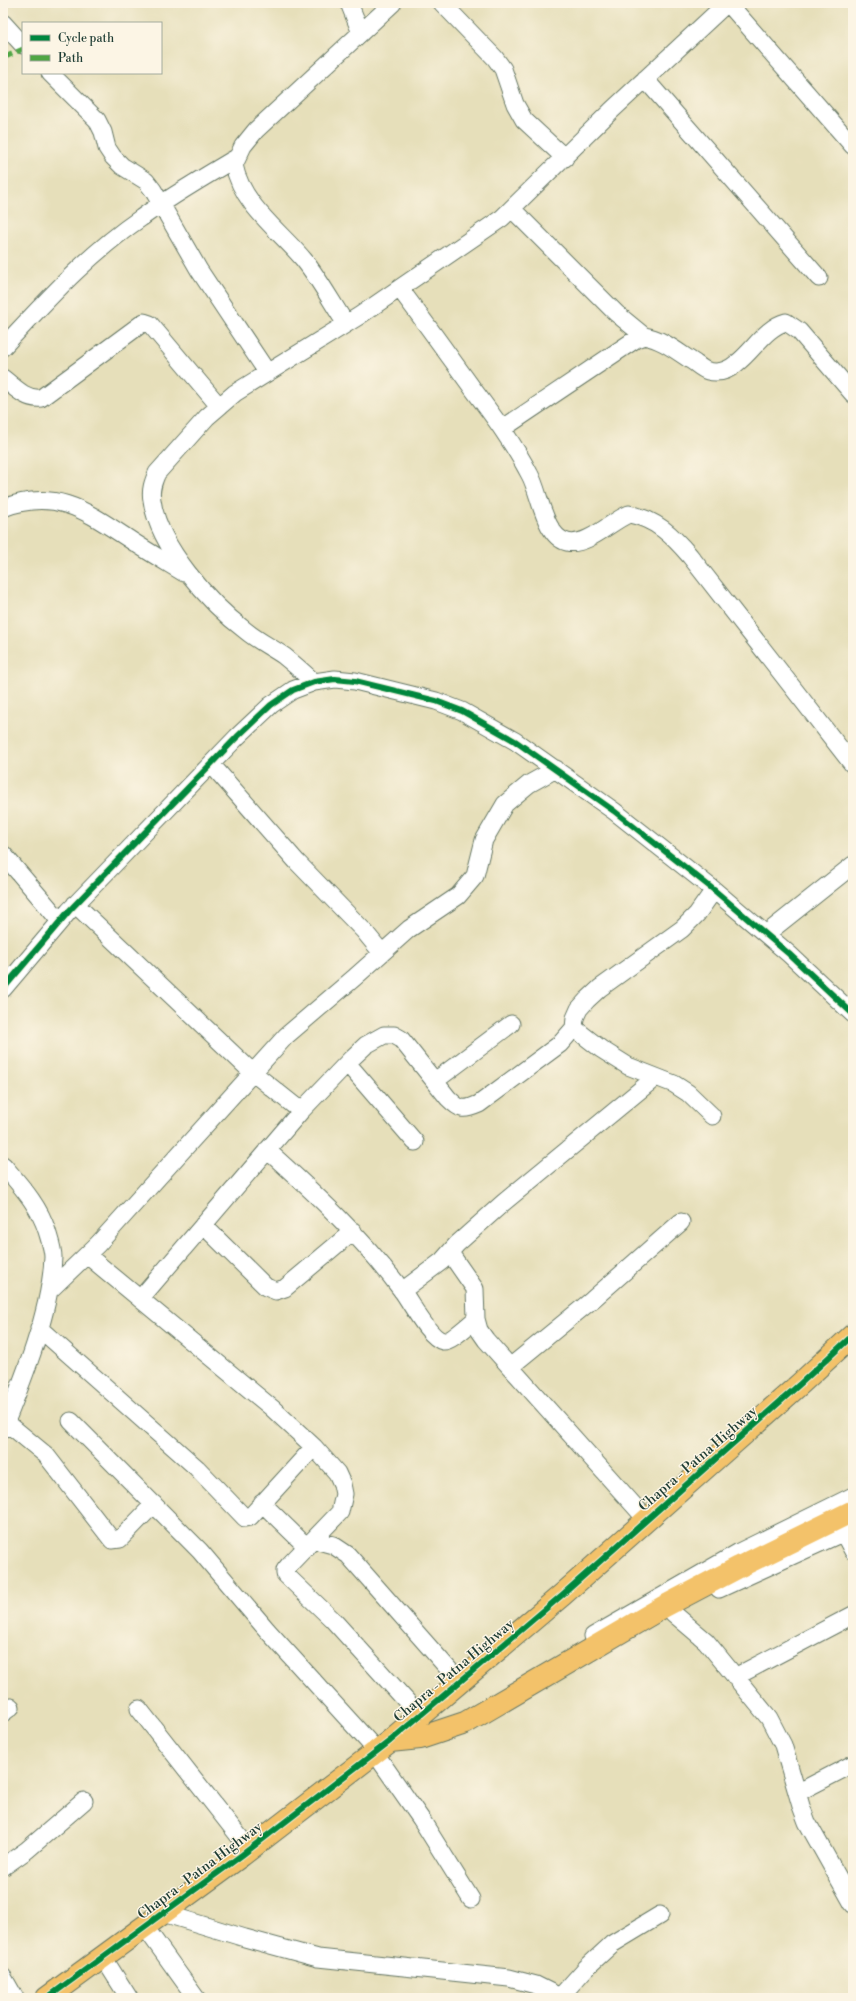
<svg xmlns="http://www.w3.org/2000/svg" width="856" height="2001" viewBox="0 0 856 2001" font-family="'Libre Bodoni',serif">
	<rect width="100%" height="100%" fill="#fcf5e5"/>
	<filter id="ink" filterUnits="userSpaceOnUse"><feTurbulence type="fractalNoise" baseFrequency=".025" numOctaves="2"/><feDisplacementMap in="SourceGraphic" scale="8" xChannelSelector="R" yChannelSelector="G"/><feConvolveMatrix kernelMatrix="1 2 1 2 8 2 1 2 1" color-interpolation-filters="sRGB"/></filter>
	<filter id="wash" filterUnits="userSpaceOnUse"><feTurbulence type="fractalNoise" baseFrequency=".012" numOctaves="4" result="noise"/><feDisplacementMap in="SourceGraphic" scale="16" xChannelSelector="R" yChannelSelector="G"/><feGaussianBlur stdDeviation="0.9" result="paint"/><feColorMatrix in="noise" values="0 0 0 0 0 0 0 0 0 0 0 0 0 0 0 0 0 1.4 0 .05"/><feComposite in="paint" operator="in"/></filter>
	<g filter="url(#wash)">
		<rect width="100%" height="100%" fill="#e6dfba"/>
	</g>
	<g filter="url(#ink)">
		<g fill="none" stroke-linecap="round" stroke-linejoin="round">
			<defs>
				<path id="minor" d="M349,3l12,30
					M442,3l53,55 8,11 12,35 9,16 41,38
					M728,3l125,143
					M3,23l20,22
					M50,73l47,47 6,12 4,16 6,9 9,9 24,15 7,9 46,80 68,102
					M645,79l174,199
					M512,209l104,104 28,23
					M400,289c25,33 49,67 73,100 21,28 41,55 57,86 10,18 14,61 37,67 20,5 44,-21 62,-28 27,5 44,22 61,42l163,209
					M346,324c-14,-21 -26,-44 -42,-64 -24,-29 -62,-55 -70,-95l9,-19 13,-16 137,-127
					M3,347c44,-47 84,-92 138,-129 30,-22 63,-41 95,-60
					M3,378c11,9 23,22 38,20l103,-76 6,2 69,82
					M502,429l134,-90 8,-3c19,3 35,17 51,27 4,3 9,7 13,8 11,3 21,-1 29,-8 16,-12 29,-36 49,-41l13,9 54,63
					M3,508c53,-20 83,3 126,31 18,12 37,23 55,34
					M314,682c-10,-9 -20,-18 -30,-26 -13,-9 -26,-15 -38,-25 -36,-27 -88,-85 -94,-131 -2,-10 1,-18 5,-27l50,-56 28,-24 124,-77 143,-98 109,-107 116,-108
					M211,764l86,98 67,69 18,22
					M3,854l57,67
					M75,904l177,168 49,39
					M766,934l87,-69
					M3,989l66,-78 168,-174 34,-32 22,-15 21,-8 21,-3 20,2 81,20 26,10 53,30 99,70 100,79 75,64 64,60
					M574,1028l27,21 27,17 46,18 14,9 24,23
					M347,1063l68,79
					M435,1081l76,-57
					M267,1150c49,44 97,89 136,142 8,11 27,47 40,49 8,1 26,-17 33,-22
					M3,1165c17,20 36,40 44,66 2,7 6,18 6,26 -2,54 -30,123 -50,172
					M203,1225l63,62 10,4 9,-3 68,-57
					M450,1253l25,36 1,30 3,11 7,10 161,180
					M87,1255l185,153 42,39 23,26 5,11 2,10 -4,18 -51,53 -4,5v4l48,46 87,96
					M49,1291l49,-47 188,-208 68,-58 55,-49 49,-33 17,-20 9,-36 21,-36 24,-20 27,-15
					M402,1291l40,-30 15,-17 46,-41 153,-126
					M140,1299l161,-188 50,-52 15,-14 18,-10h10l7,4 47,59c12,12 15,13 31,6l81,-60 14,-16 1,-10 4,-9 8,-9 13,-12 82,-59 15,-15 17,-24
					M39,1328l158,140 48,50 5,-1 64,-70
					M510,1367l82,-67 89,-78
					M71,1421l129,130 67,79 110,121
					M6,1422l40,33 66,85 8,-1 34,-35
					M262,1503l45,44
					M843,1532l10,19
					M315,1540l18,5 15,10 112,127
					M719,1589l134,-61
					M673,1613l33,28 63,77 14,27 18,61 6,16 46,82
					M593,1636l146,-84 114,-56
					M735,1677l118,-62
					M139,1709l110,140
					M3,1713l8,-6
					M375,1753l46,66 50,80
					M797,1793l56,-29
					M3,1867l24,-17 57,-49
					M163,1913l82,25 73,20 191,20 27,7 26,13
					M145,1927l51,71
					M103,1957l26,41
					M3,1977l12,21
					M560,1997l26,-29 26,-24 48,-29"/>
				<path id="highway" d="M390,1741l30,-3 45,-15 198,-116 76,-40 114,-56
					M47,1998l195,-143 148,-114 172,-146 238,-211 53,-49"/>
			</defs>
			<use href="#minor" stroke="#657663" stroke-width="19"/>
			<use href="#highway" stroke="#657663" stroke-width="24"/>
			<use href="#minor" stroke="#fff" stroke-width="17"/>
			<use href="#highway" stroke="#f3c26a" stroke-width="22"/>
			<path stroke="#4fa644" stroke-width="5" stroke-dasharray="10 5" stroke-linecap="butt" d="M3,58l20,-9"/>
			<defs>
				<path id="cycleway" d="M3,989l66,-78 168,-174 34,-32 22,-15 21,-8 21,-3 20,2 81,20 26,10 53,30 99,70 100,79 75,64 64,60
					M47,1998l195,-143 148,-114 172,-146 238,-211 53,-49"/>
			</defs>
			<use href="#cycleway" stroke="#fcf5e5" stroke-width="8"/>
			<use href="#cycleway" stroke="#00873e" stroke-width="6"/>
		</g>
	</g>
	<g text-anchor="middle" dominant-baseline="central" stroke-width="3" stroke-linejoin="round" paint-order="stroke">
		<g font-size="14" fill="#1f3d34" stroke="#fcf5e5">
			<text transform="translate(698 1459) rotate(-41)">Chapra - Patna Highway</text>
			<text transform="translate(454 1671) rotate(-40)">Chapra - Patna Highway</text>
			<text transform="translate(200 1871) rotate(-37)">Chapra - Patna Highway</text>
		</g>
	</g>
	<rect width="856" height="2001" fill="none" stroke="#fcf5e5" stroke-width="16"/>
	<rect x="22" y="22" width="140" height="52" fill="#fcf5e5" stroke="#a4ab9e"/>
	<rect x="30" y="35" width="20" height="6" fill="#00873e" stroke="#a4ab9e"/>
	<text x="58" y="42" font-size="12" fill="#1f3d34">Cycle path</text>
	<rect x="30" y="55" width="20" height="6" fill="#4fa644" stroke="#a4ab9e"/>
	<text x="58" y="62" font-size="12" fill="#1f3d34">Path</text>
</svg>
